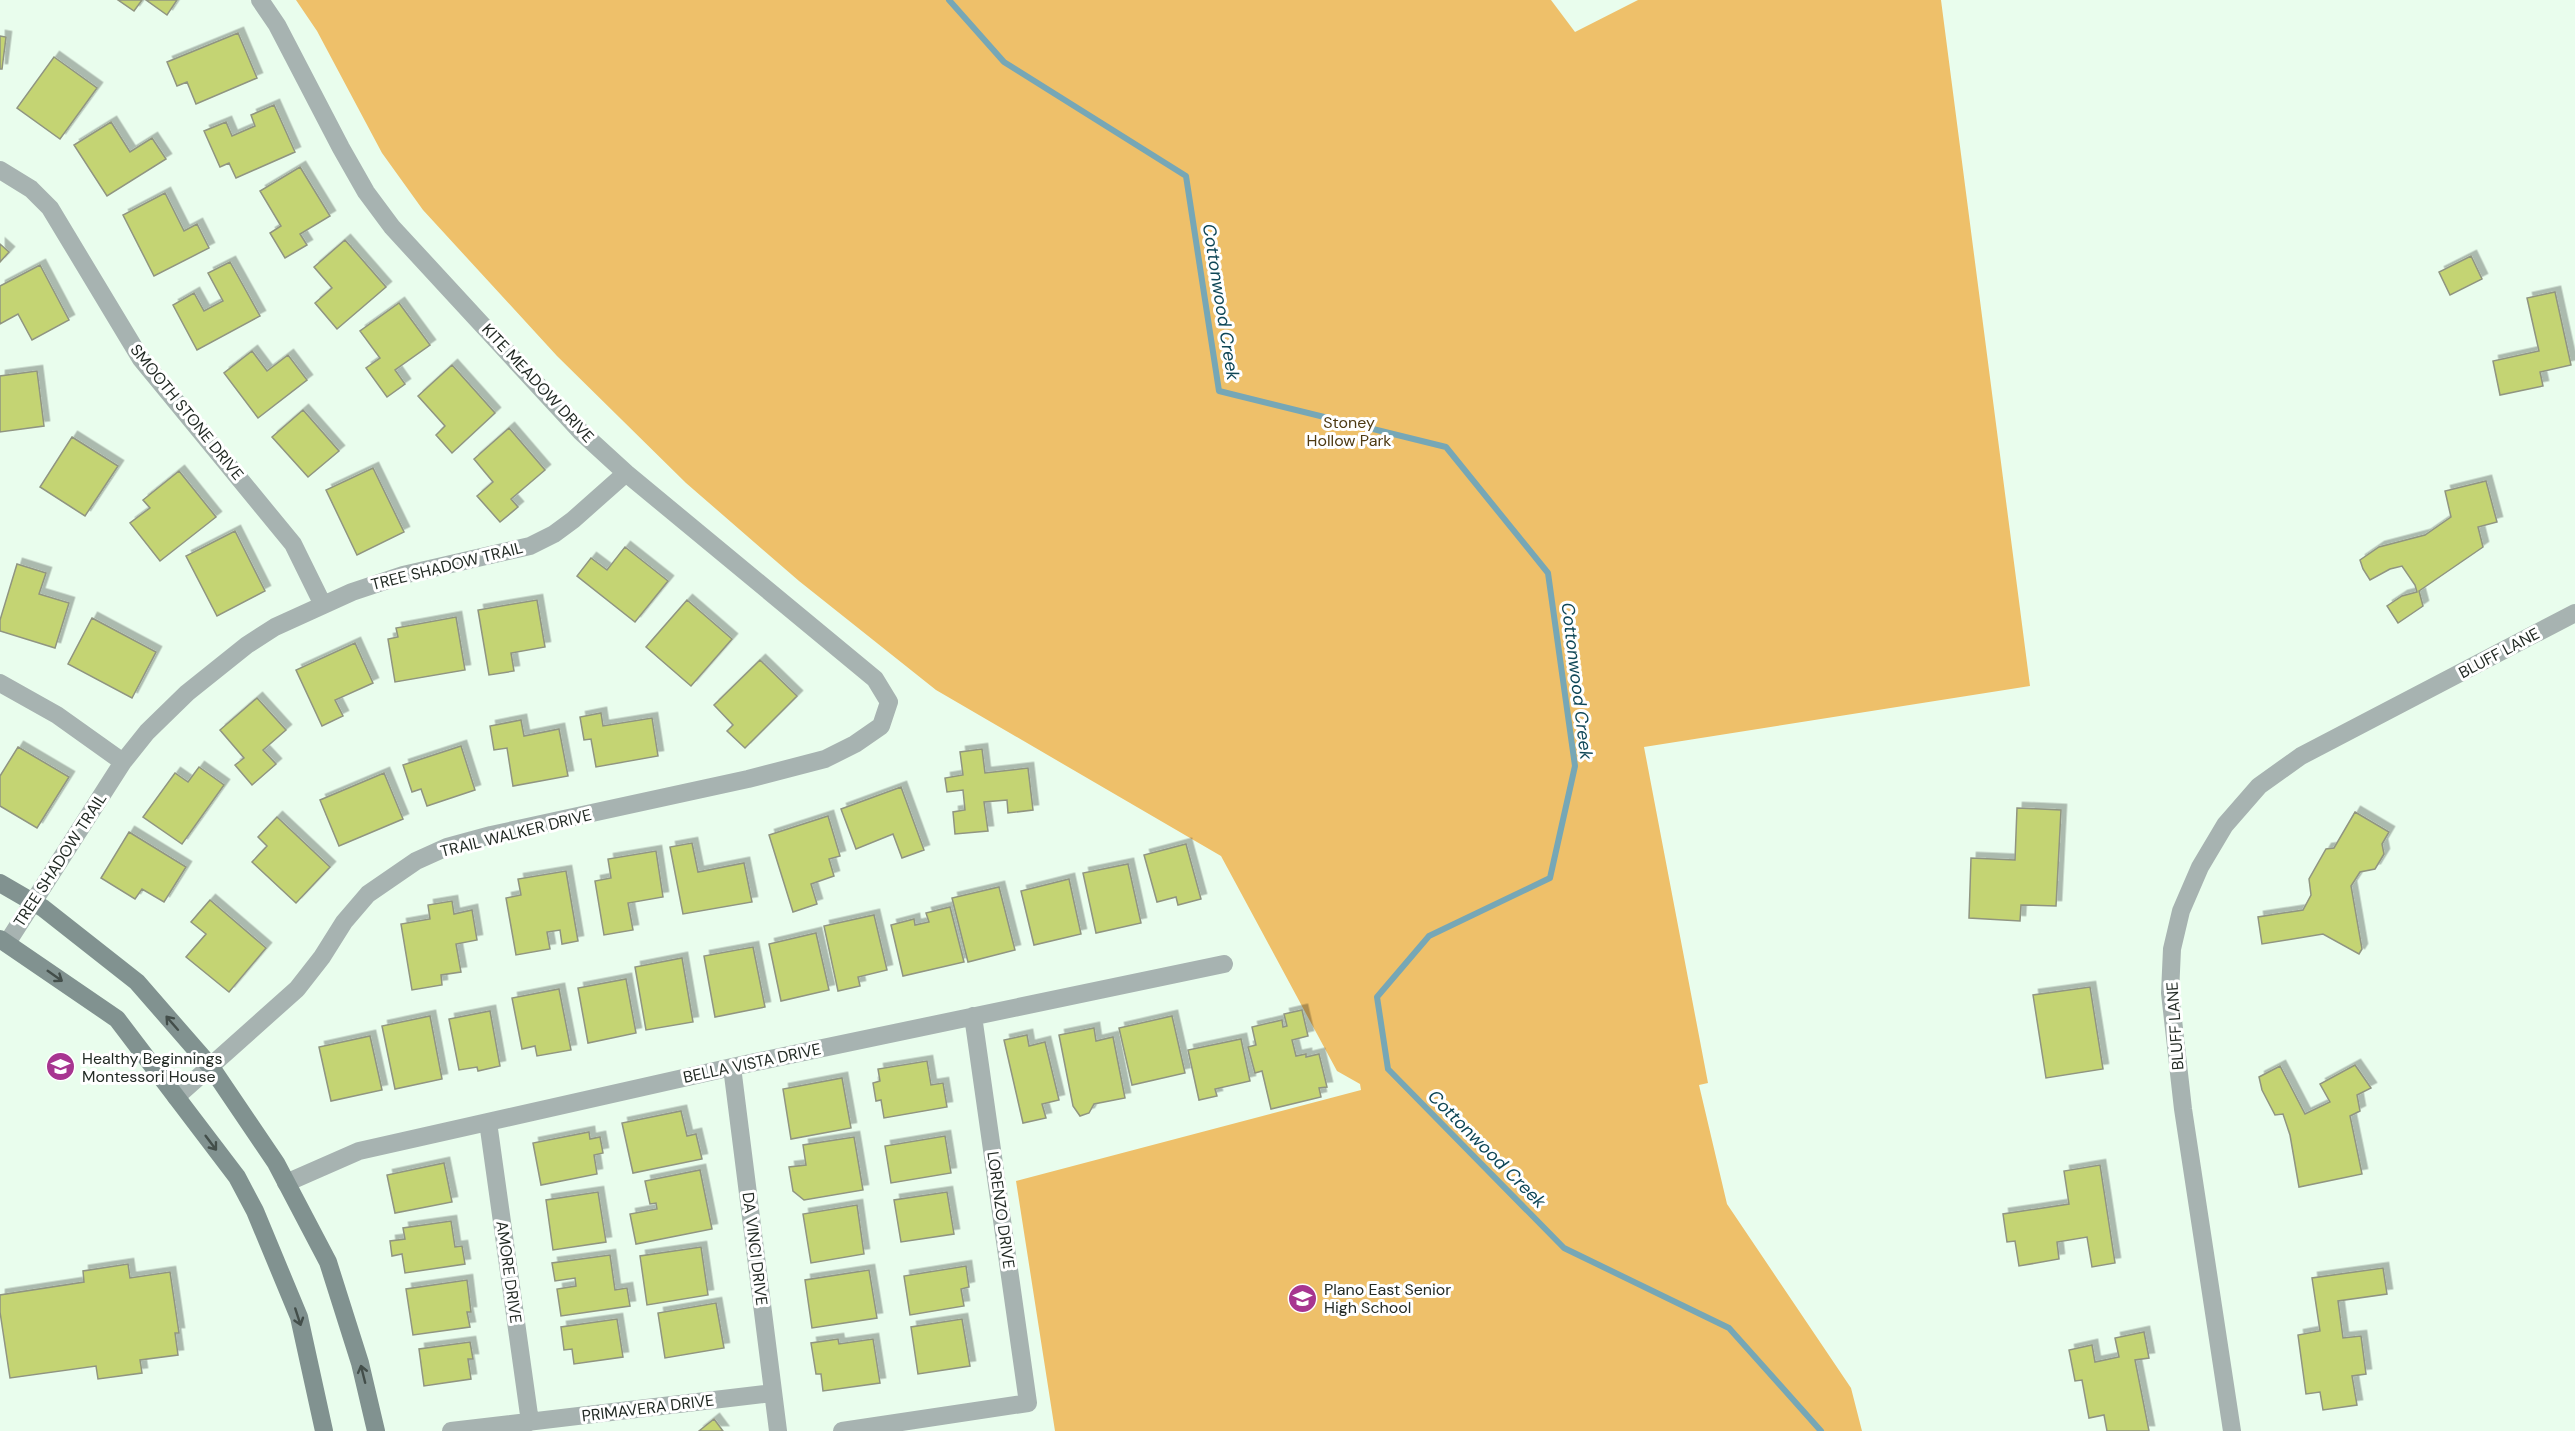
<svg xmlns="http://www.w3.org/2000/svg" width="2575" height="1431" viewBox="0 0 2575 1431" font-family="'DM Sans',sans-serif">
	<defs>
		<filter id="shadow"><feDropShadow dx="5.5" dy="-5.5" stdDeviation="0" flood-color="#0004"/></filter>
	</defs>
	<rect width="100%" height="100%" fill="#e9fded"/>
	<path fill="#eec06a" d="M296,0h1255l24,32 63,-32h303l89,686 -386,61 64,336 -9,2 28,119 124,184 11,43h-807l-39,-250 345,-91 -1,-6 -23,-13 -116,-215 -285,-166 -137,-109 -113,-98 -129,-127 -134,-146 -41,-57 -65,-122z"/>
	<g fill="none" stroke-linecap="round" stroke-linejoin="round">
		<path stroke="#76a7b6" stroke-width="6" d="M949,0l55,62 182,114 33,215 227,56 102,126 27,193 -25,112 -121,58 -52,61 11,72 176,179 165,80 92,103"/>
	</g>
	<path fill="#c4d473" stroke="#909581" stroke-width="1.5" filter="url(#shadow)" d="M118,0h24l-8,11z
		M146,0h31l-10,15z
		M238,33l19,45 -61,26 -9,-22 -10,4 -10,-24z
		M0,36l6,1 -4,32h-2z
		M54,57l43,31 -37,51 -43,-31z
		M274,105l21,47 -59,26 -7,-15 -9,4 -16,-36 22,-9 6,14 23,-10 -4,-11z
		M111,122l19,30 22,-14 14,21 -59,37 -33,-51z
		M300,167l30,49 -30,18 7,11 -22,13 -15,-25 11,-7 -21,-35z
		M165,193l19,38 13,-7 12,24 -55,28 -31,-61z
		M345,240l41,47 -49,42 -22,-26 17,-15 -18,-21z
		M0,244l9,8 -9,10z
		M2471,256l11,23 -32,16 -11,-23z
		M230,262l30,54 -63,34 -24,-45 21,-12 10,18 19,-10 -15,-28z
		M40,265l29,55 -37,20 -14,-26 -18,10v-38z
		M2555,292l16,73 -31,7 3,14 -43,9 -7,-34 46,-10 -12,-53z
		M399,303l31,42 -35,25 10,14 -18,13 -21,-29 14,-10 -20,-27z
		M252,351l15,20 21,-16 19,25 -49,38 -34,-45z
		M452,365l43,48 -43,40 -16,-18 9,-9 -27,-30z
		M37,371l7,55 -44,6v-56z
		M303,410l36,41 -31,26 -36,-40z
		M509,428l36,42 -34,29 7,8 -18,15 -23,-26 16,-14 -19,-23z
		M72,437l46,29 -33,50 -45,-29z
		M373,468l31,64 -47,23 -31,-65z
		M179,471l37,46 -56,44 -30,-38 20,-15 -7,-8z
		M2486,481l11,41 -19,5 5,20 -64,44 4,15 -25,17 -11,-17 15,-10 15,-4 -2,-7 -13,-19 -12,3 -20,11 -7,-11 -3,-9 19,-13 46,-12 26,-18 -6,-26z
		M235,531l30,60 -48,25 -31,-60z
		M625,547l43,34 -33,41 -58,-46 14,-18 16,12z
		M17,564l29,9 -7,21 30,9 -14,45 -55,-17v-11z
		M537,600l8,47 -34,6 3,18 -25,4 -11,-65z
		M687,600l45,39 -41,47 -45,-39z
		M456,617l9,53 -70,12 -7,-43 10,-2 -2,-9z
		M92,618l64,34 -24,46 -64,-34z
		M355,643l18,40 -38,17 8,16 -21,10 -26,-56z
		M760,660l37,36 -52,52 -18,-17 6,-6 -19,-20z
		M257,698l29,32 -23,20 13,14 -24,21 -17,-20 9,-7 -24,-28z
		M601,713l2,13 49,-8 6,38 -62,11 -5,-28 -7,1 -4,-23z
		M521,720l3,16 35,-7 9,47 -55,10 -6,-38 -13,2 -4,-24z
		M461,746l14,44 -48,16 -6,-17 -9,3 -9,-27z
		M18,747l51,30 -32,51 -37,-22v-30z
		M982,749l3,24 43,-5 5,42 -25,3 -1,-13 -23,2 4,29 -33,3 -2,-22 12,-2 -2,-20 -16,2 -2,-14 18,-3 -3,-23z
		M199,767l25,18 -42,59 -39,-27 32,-44 13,9z
		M384,773l19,46 -64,27 -19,-46z
		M901,787l23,63 -22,8 -9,-24 -37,15 -15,-40z
		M2017,808l44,2 -5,96 -35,-1 -1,16 -51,-3 2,-60 44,2z
		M2355,812l34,20 -7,12 2,10 -9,15 -15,3 -9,14 11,63 -3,5 -36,-20 -61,10 -4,-27 45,-7 8,-15 -2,-16 17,-30 8,-1z
		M828,816l12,40 -11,3 5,17 -23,8 6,20 -24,8 -24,-77z
		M277,817l53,50 -34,36 -44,-41 15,-16 -9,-9z
		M129,832l57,35 -22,35 -22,-13 -7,10 -34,-21z
		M692,843l6,29 46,-9 8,39 -69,12 -13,-67z
		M1186,844l15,55 -23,6 -2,-8 -19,5 -13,-47z
		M656,851l7,46 -35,6 5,27 -29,5 -9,-54 16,-3 -3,-19z
		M1128,864l13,59 -45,10 -13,-60z
		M566,871l12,70 -16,3 -2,-14 -13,2 3,17 -34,6 -10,-57 15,-3 -3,-16z
		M1069,879l12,55 -47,11 -13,-54z
		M999,887l16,63 -47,12 -16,-64z
		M210,900l56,48 -37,44 -43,-35 20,-23 -15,-12z
		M452,901l2,13 18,-4 5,30 -21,4 5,28 -20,3 1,10 -30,5 -11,-66 29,-5 -2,-14z
		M950,907l14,55 -61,14 -12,-51 23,-6 1,6 14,-3 -3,-9z
		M874,915l13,55 -29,7 2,9 -22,5 -14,-65z
		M816,933l13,57 -48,11 -12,-57z
		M753,947l12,60 -50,10 -11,-61z
		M682,958l11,64 -47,8 -11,-63z
		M626,979l10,54 -48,10 -10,-55z
		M2090,987l13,82 -57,9 -13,-83z
		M559,989l12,61 -34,6 -2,-10 -13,3 -10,-51z
		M1302,1010l6,26 -16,4 4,16 10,-2v3l13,-3 8,33 -8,1 2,9 -50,12 -9,-38 -7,2 -7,-26 8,-2 -4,-18 30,-7 1,7 4,-1 -3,-12z
		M490,1011l10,55 -22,5 -1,-4 -18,3 -10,-51z
		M430,1016l12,63 -47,10 -13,-63z
		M1172,1016l13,57 -53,12 -13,-57z
		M1094,1028l2,13 17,-4 12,61 -31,6 -5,9 -9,3 -7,-10 -14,-71z
		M1027,1035l2,11 16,-4 14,58 -17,4 4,14 -23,5 -19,-83z
		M370,1036l12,54 -51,11 -12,-54z
		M1241,1039l9,42 -35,8 2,7 -18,4 -11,-50z
		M927,1061l4,24 12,-2 4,24 -63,11 -3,-18 -5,1 -3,-18 7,-2 -2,-12z
		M2355,1065l16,23 -14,7 3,16 -10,5 12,58 -63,13 -9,-52 -7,-21 -8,1 -13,-25 -3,-13 21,-11 25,48 25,-12 -10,-18z
		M842,1078l9,50 -60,11 -8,-50z
		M681,1111l6,25 9,-2 6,25 -69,14 -11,-50z
		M589,1132l1,7 10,-2 3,16 -9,2 3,19 -56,11 -8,-42z
		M945,1136l6,37 -60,10 -6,-37z
		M854,1137l9,53 -59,10 -11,-9 -4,-24 17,-2 -3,-20z
		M444,1163l8,39 -57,11 -8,-38z
		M2100,1165l15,98 -23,4 -5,-30 -30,5 2,17 -40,7 -4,-25 -8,1 -4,-28 66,-10 -5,-33z
		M700,1170l12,59 -76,15 -6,-30 27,-5 -1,-6 -6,1 -5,-23z
		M598,1192l8,50 -53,8 -7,-50z
		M947,1192l7,42 -53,8 -7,-42z
		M857,1205l7,49 -53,9 -8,-49z
		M451,1221l4,26 7,-1 3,18 -60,9 -3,-19 -10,2 -2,-15 15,-2 -2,-11z
		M701,1247l7,48 -61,10 -7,-49z
		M610,1255l5,35 12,-2 3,18 -69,10 -4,-27 19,-3 -1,-8 -20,3 -3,-18z
		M128,1264l2,14 40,-6 9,61h-4l3,22 -38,5 2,13 -44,6 -2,-13 -86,12 -10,-66v-17l84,-13 -1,-11z
		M966,1266l3,21 -8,2 3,17 -54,9 -6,-39z
		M2383,1268l4,26 -49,7 5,37 18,-2 5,38 -14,2 5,29 -34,5 -3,-18 -14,2 -8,-59 22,-4 -8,-53z
		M869,1270l8,48 -65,10 -7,-48z
		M467,1280l4,32h-4l3,15 -57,8 -7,-46z
		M716,1303l8,45 -59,10 -7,-45z
		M617,1319l6,38 -49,7 -2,-15 -8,1 -3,-23z
		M962,1319l8,47 -52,8 -7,-47z
		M2144,1332l5,26 -14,2 14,71h-42l-3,-16 -15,3 -7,-38 -7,1 -6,-31 23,-5 3,17 24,-5 -4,-19z
		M838,1339l1,5 34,-5 7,44 -57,8 -2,-17h-5l-5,-31z
		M470,1342l3,17h-5l3,20 -47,7 -5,-37z
		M714,1419l9,12h-24z"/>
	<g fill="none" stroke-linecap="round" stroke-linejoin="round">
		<path stroke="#a7b3b1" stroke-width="18" d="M0,170l31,19 19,19 91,151 152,185 30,61
			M0,683l57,32 66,47
			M7,943l116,-181 24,-30 40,-39 60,-48 28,-18 77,-35 51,-17 127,-29 24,-12 19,-14 53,-47
			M732,1067l46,364
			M176,1097l121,-108 25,-32 22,-35 24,-28 48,-33 31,-14 44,-12 257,-56 77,-20 30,-15 26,-18 8,-24 -14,-23 -249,-206 -46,-42 -188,-204 -26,-35 -25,-44 -64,-123 -17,-25
			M488,1122l42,300
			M286,1183l73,-32 373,-84 492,-103
			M451,1431l322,-38
			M842,1431l186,-28 -55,-387
			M2232,1431l-49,-322 -13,-116 2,-44 9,-38 19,-44 25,-42 34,-39 42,-30 274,-143"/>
		<path stroke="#819290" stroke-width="18" d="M0,883l43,25 94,74 74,85 65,96 52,99 32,101 16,68
			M0,939l117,80 120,158 18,34 44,106 25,114"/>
	</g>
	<defs><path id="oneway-shaft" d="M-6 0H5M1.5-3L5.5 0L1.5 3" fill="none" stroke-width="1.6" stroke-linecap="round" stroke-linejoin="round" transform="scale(1.5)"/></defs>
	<g stroke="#434e4a">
		<use href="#oneway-shaft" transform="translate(55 976) rotate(35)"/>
		<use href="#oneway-shaft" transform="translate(172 1023) rotate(-131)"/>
		<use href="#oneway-shaft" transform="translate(211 1143) rotate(53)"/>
		<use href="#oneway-shaft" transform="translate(298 1317) rotate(72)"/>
		<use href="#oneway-shaft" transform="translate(363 1374) rotate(-104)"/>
	</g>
	<defs>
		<symbol id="school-disc" viewBox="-11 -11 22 22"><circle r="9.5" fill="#a73590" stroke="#fff"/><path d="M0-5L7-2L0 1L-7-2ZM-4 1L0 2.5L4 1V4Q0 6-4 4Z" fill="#fff"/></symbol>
	</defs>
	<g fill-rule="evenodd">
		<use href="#school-disc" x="44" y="1050" width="33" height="33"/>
		<use href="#school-disc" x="1286" y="1282" width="33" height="33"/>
	</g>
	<g text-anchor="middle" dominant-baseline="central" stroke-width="6" stroke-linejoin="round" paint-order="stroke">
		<g font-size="16" fill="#222a24" stroke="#fff">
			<text transform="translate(538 383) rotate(47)">KITE MEADOW DRIVE</text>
			<text transform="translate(187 412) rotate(51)">SMOOTH STONE DRIVE</text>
			<text transform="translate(447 566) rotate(-14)">TREE SHADOW TRAIL</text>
			<text transform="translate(2499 653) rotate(-28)">BLUFF LANE</text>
			<text transform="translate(516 833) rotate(-14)">TRAIL WALKER DRIVE</text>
			<text transform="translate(60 860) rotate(-57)">TREE SHADOW TRAIL</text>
			<text transform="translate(2175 1026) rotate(-94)">BLUFF LANE</text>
			<text transform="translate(752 1063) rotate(-12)">BELLA VISTA DRIVE</text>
			<text transform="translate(1001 1210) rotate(82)">LORENZO DRIVE</text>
			<text transform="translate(755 1249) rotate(83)">DA VINCI DRIVE</text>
			<text transform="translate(509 1272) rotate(82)">AMORE DRIVE</text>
			<text transform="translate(648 1408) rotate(-7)">PRIMAVERA DRIVE</text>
		</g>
		<g font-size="16" fill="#4e3a12" stroke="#fff">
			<text x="1349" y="422">Stoney<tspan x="1349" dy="18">Hollow Park</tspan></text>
		</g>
		<g font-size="16" fill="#222a24" stroke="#fff" text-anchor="start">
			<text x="82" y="1058">Healthy Beginnings<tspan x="82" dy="18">Montessori House</tspan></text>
			<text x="1324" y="1289">Plano East Senior<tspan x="1324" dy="18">High School</tspan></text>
		</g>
		<g font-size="18" font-style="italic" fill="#0f4757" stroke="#fff">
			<text transform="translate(1221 302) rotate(81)">Cottonwood Creek</text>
			<text transform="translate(1577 681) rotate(83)">Cottonwood Creek</text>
			<text transform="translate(1487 1149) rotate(45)">Cottonwood Creek</text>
		</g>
	</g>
</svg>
